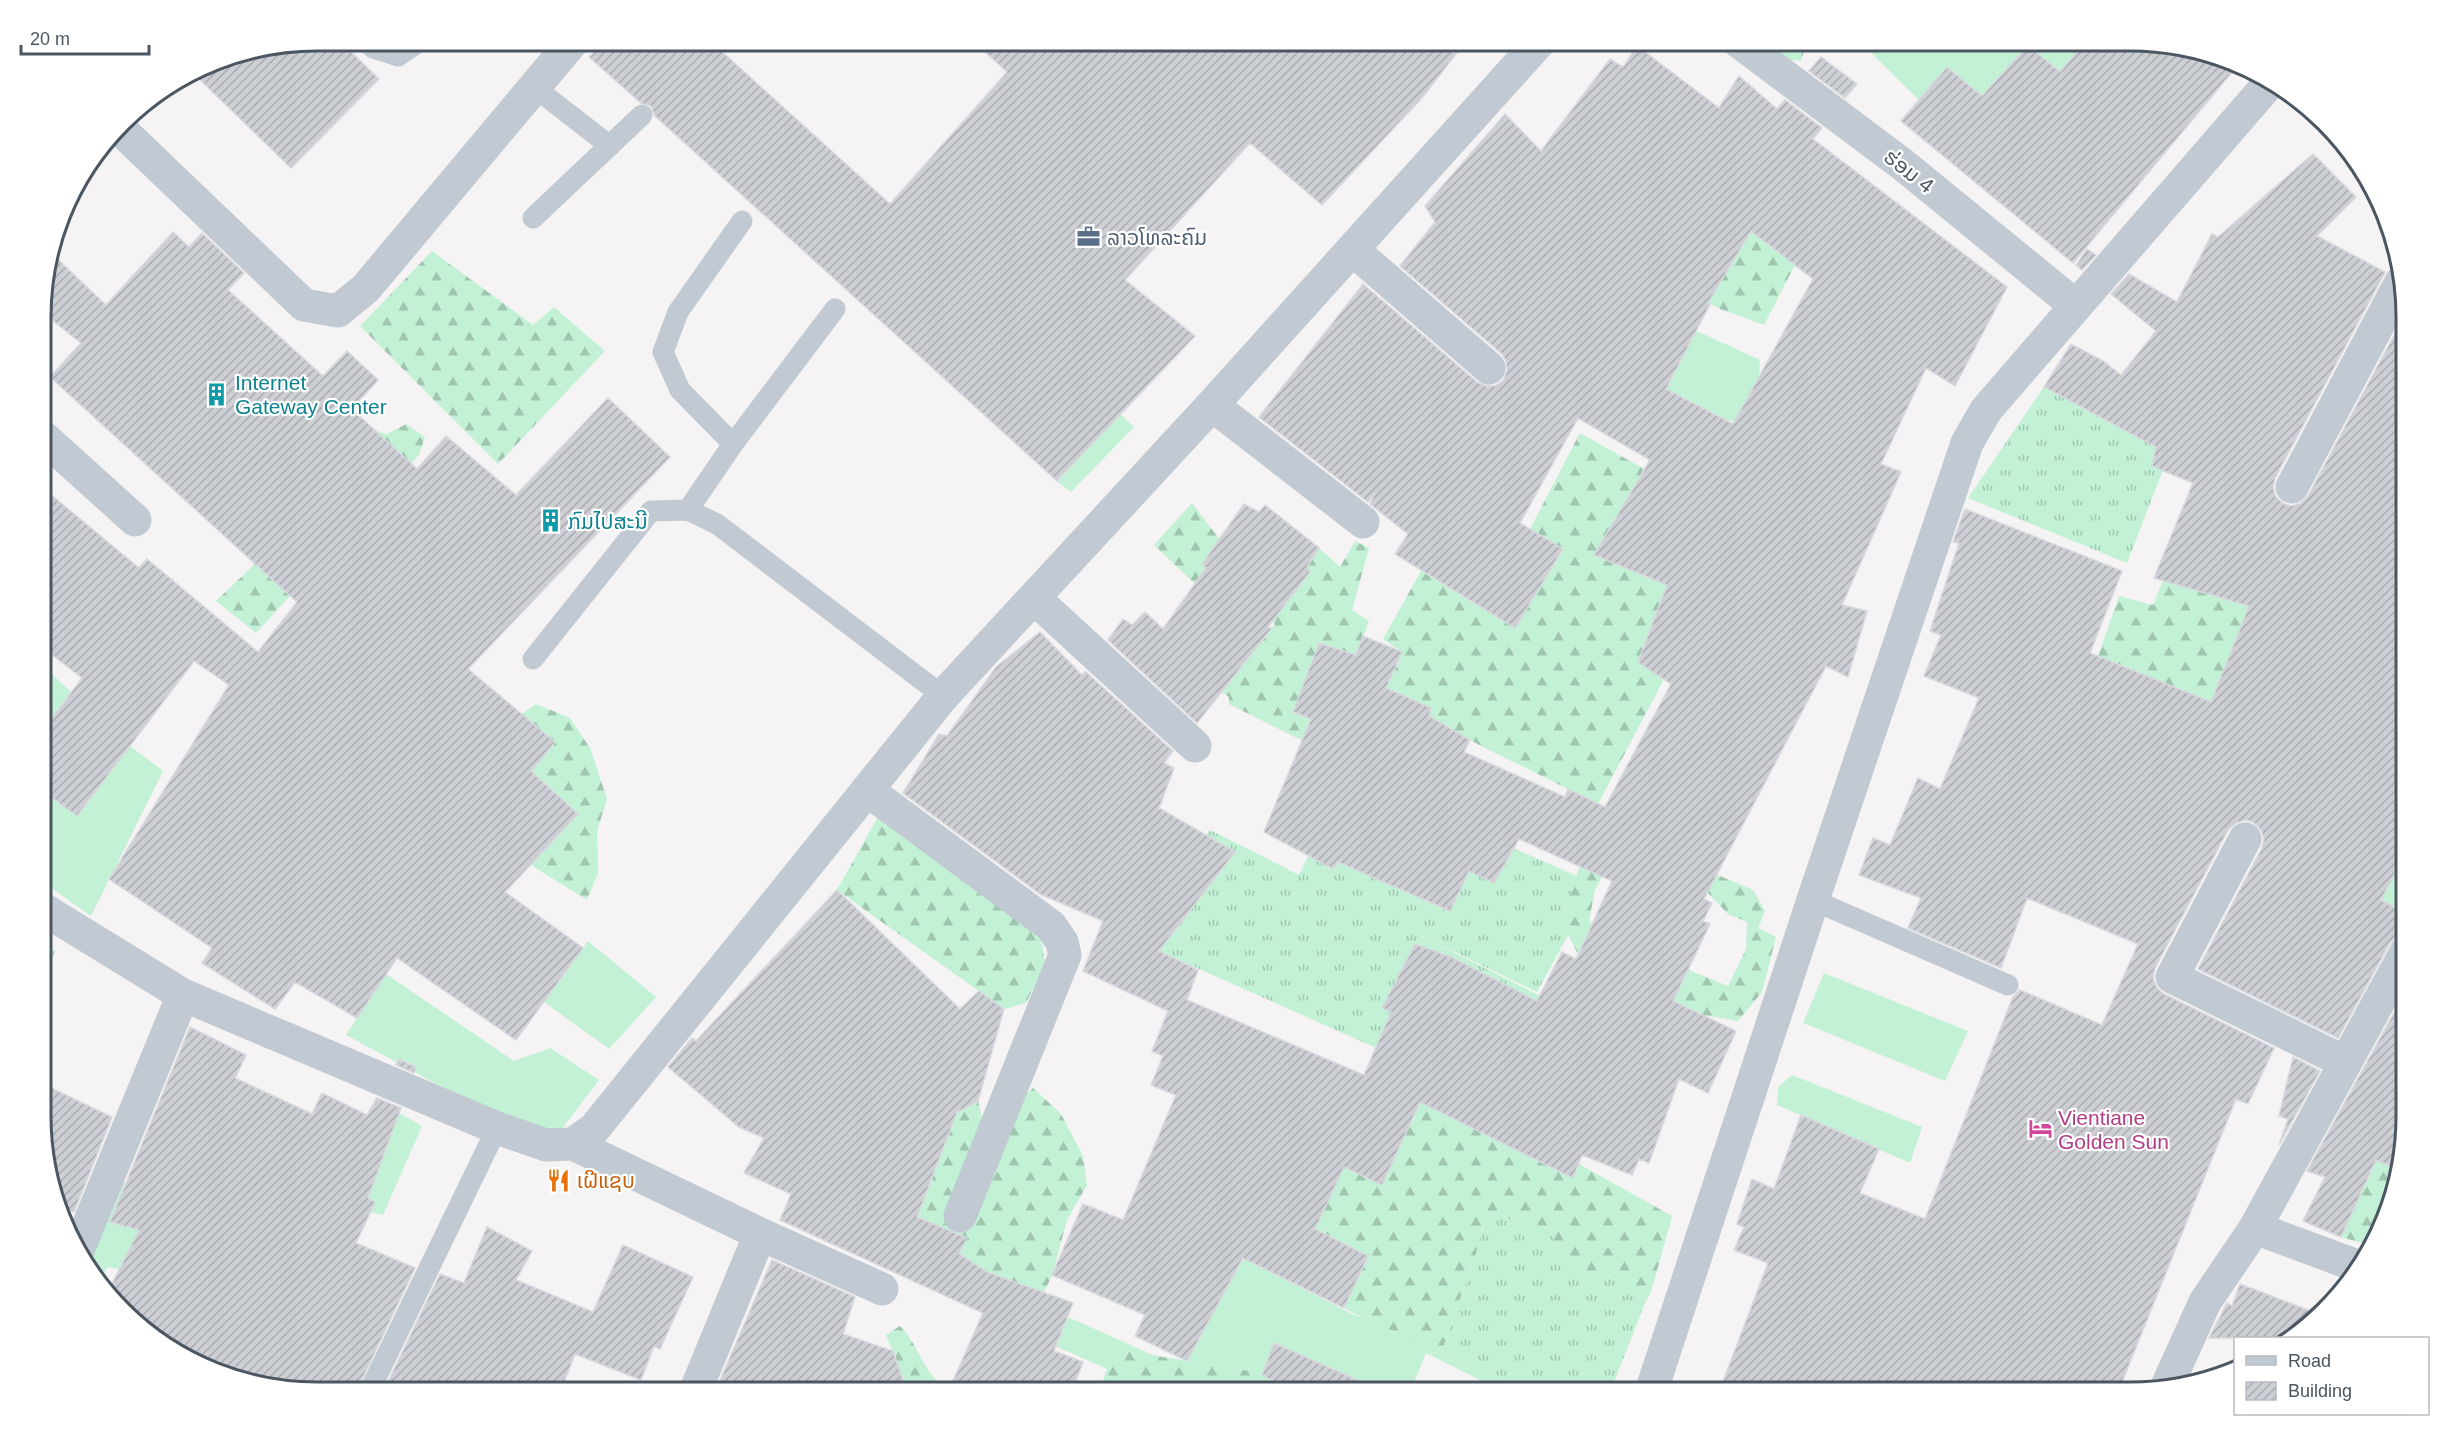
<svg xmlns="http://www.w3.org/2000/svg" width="2447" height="1433" viewBox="0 0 2447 1433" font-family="Arial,'Noto Sans Lao',sans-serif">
	<defs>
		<pattern id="grass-tufts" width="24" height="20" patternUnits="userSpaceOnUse" patternTransform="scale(1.5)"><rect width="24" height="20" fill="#c3f1d5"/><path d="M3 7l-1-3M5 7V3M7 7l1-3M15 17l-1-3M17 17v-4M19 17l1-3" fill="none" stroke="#a0c6b0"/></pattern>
		<pattern id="forest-firs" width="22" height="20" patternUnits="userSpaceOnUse" patternTransform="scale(1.5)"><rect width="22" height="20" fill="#c3f1d5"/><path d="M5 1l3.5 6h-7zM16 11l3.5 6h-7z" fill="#a0c6b0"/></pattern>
		<pattern id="building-hatch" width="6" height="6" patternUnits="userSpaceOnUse" patternTransform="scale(1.5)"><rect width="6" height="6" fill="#cdcfd5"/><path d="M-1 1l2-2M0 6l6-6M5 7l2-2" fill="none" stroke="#a8abb0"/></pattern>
	</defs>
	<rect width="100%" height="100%" fill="#f5f3f3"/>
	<path fill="url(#grass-tufts)" d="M2044,387l112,60 -4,18 11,5 -36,93 -159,-65z
		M1210,830l89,45 9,-19 25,13 12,-21 27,29 77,34 20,-40 25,12 19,-35 64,28 -16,46 7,13 -31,57 -126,-61 165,83 -185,-2 -15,36 -262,-117 75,-19 32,-41 -27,-17z
		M1493,1212l19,8 37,8 12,28 47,20 38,25 -36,91h-89l-79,-41 34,-98 8,-33z"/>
	<path fill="url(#forest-firs)" d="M1752,41h42l11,8 -4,12 -25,-3z
		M1751,231l44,34 -31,60 -44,-16 -31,-17 41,-26z
		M432,251l101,74 21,-18 51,44 -107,113 -138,-138z
		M406,424l19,13 -6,18 -163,178 -40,-32 39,-37 121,-133 11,3z
		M1580,433l64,36 -50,86 74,30 -30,76 26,18 -66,125 -117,-58 -52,-30 2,-8 -45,-20 16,-36 -19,-13 38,-68 94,57 48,-78 -33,-21z
		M1192,503l28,37 -9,32 -16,12 -41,-39z
		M1355,541l14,7 -17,62 17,11 -13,34 -37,-12 -26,69 38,15 -12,22 -90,-45v-7l-20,-15 13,-16 13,10 40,-52 -8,-6 52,-70 21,19z
		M2163,580l82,25 29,-10 -63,108 -113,-47 21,-60 34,9z
		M536,704l34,14 20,30 17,51 -10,32 1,42 -11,27 -56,-35 47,-51 -47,-43 -9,-57z
		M881,811l158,114 6,39 -19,39 -22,6 -167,-119z
		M1621,838l-26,52 -6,31 24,24 73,24 42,17 18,-37 1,-27 -19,-8 -21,-22 8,-18 38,16 12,21 -7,17 18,9 -14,55 -24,29 -35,-6 -80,-38 -7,5 -39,-30 -16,-30 24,-71z
		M2406,852v44l-8,14 -29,-16z
		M43,944l12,7 -12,32z
		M1033,1088l28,26 22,42 4,29 -20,35 -15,56 -12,23 -28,16 9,-31 -34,-12 -28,-18 8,-16 -50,-21 16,-39 -59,-31 104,-46 13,54 25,-51z
		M1420,1102l153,76 6,-14 93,52 -21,76 -5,9 -38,-25 -16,3 -31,-23 -12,-28 -37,-8 -19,-8 -9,8 -8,33 -34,98 -61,-23 -37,-20 24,-52 -53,-27 29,-62 38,18z
		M2376,1160l19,8 -23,78 -31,-9z
		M900,1326c18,19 19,34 36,54l-4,12h-46l13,-24 -13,-33z
		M1114,1349l142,23 36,20h-193z"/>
	<path fill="#c3f1d5" d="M1859,41h228l-16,39 -43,-35 -46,51 -35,-29 -28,33z
		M1697,331l63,29 -1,17 -19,44c-27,3 -77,-33 -101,-47l48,-26z
		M1120,414l14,13 -63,65 -14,-11z
		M43,666l28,26 -28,38z
		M130,746l33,25 -72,145 -48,-34v-91l34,25z
		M588,941l68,56 -47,52 -65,-47z
		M1824,973l144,58 -23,50 -142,-58z
		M386,974l128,87 36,-13 49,32 -38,50 -50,-6 -165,-89z
		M1792,1075l130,52 -12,36 -133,-58 1,-18z
		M399,1113l23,13 -39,89 -13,-3 5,-11 -89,-37 97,-9z
		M119,1180l23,10 -16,36 13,4 -20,39 -12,-2 -5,13 -15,-11 -3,-8z
		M1245,1259l107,55 90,37 79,41h-17l-78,-39 -16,39h-118l-36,-20 -69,-11 51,-95z
		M1070,1318l85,38 -41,-7 -7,20 -54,-24 5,-20z"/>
	<path fill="url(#building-hatch)" stroke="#d7d9de" stroke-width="1.5" fill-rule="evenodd" d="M322,40h17l40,39 -88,89 -98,-95 19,-12z
		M607,40h102l181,164 117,-132 -35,-32h495l-46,59 -99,106 -72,-62 -125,137 70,56 -138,145 -403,-366 -3,-9 -10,-3 -52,-46z
		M2087,40h43l72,10 36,15 -165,198 -172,-142 46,-54 35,29 46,-51 32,27z
		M1637,46l82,62 20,-32 38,33 8,-9 37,28 -9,11 194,148 -52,99 -29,-18 -45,96 20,8 -59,133 25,6 -19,66 -22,-11 -122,233 8,4 -9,18 7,3 -37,77 63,30 -28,62 -29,-14 -30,84 -10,-4 -7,16 -50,-20 -9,23 -153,-76 -38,83 -38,-18 -29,62 53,27 -24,52 -101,-50 -56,103 -52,-25 10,-21 -93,-40 31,-71 40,16 53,-125 -25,-10 12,-29 -11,-5 16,-40 -85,-40 20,-50 -63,-27 -137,-101 36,-59 8,2 49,-69 44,-35 42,43 3,-4 88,80 -9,12 10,5 -15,40 76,44 -76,99 39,19 -11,30 177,75 27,-63 -9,-4 33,-64 36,13 86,44 25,-49 14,7 36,-78 -93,-42 -25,44 -25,-12 -19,40 -112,-49 -5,7 -69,-37 47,-113 -18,-7 26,-69 37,12 7,-19 39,16 -16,36 45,20 -2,8 41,24 -6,12 101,45 3,-8 37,18 66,-123 -33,-22 29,-77 -73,-30 56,-95 -72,-42 -58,105 43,26 -48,79 -120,-74 13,-20 -38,-30 5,-11 -7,9 -109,-85 104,-133 114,98 9,4h9l8,-5 4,-10 -1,-10 -4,-7 -102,-88 35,-44 -10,-16 80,-92 36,37 69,-92 13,8zM1751,231l62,48 -80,145 -67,-35 44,-85 -2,-1z
		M1821,57l36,27 -12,14 -36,-27z
		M2313,154l43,43 -39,39 68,36 -110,206 -2,10 3,9 8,7 8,2 9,-3 7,-7 98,-183v539l-25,48 25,14v19l-9,3 -7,7 -52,95 -140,-69 64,-121 2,-9 -3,-9 -8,-8 -8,-2 -9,3 -8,7 -73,138 -2,10 4,10 7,6 110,54 -26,56 -12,-5 -118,293h-399l49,-129 -34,-13 10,-23 -7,-3 15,-45 22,10 27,-74 78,34 -19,44 65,26 88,-222 7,-7 82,35 36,-81 -111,-46 -26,70 -93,-40 13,-30 -62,-23 14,-37 17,7 28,-67 22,11 39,-91 -55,-22 17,-41 -11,-4 29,-88 -6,-1 12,-33 157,62 -32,82 121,49 38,-96 -95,-28 39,-95 -41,-17 4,-19 -112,-60 27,-43 32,17 18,14 35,-44 -45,-37 18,-20 48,28 35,-68 6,3z
		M173,232l16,15 13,-14 42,40 -16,17 95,86 24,-25 31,29 -26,29 65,60 29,-33 70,59 92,-97 62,59 -202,212 87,73 -24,29 47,43 -73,78 78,56 -67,92 -119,-82 -40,60 -62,-36 -20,27 -73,-46 10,-15 -103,-69 120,-194 -35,-24 -117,155 -34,-25v-61l39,-52 -39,-30v-160l96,80 8,-9 111,93 39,-50 -247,-225 31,-34 -38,-30v-32l8,-28 55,52z
		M2087,249l9,6 -14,15 -6,-5z
		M1244,504l15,8 6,-7 54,43 -12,19 3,5 -42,55 4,1 -75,95 -89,-83 15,-21 9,6 13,-13 18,17 43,-61 -4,-4z
		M837,890l123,119 19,-18 25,18 -26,92 -21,11 -40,105 50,21 -8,16 28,18 86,31 -19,48 29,11 -11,30h-124l35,-79 -203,-93 11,-26 -47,-21 20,-35 -25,-11 -71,-60 24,-29 4,3z
		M2406,991v143l-11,34 -19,-8 -35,77 -38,-16 22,-44 -18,-6z
		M190,1027l56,28 -11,23 77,36 10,-21 45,22 10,-17 24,10 -33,90 7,4 -19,41 59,25 -59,124h-39l-76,-11 -62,-26 -70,-65 30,-60 -29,-8z
		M2293,1057l27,14 -41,74 9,-26 -9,-3z
		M399,1059l17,8 -2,6 -18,-8z
		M43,1084l69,33 -38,95 -10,-3 -21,-57z
		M487,1227l45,24 -16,29 77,32 30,-67 70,32 -33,72 -6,-3 -13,34 -66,-26 -14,36 -178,2 57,-118 24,9z
		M772,1260l83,37 -12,37 50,17 14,41h-192z
		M2240,1284l81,31 -31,23h-81l18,-35 5,3z
		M1274,1343l110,49h-91l-31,-17z"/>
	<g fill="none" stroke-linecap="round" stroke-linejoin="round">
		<path stroke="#c1cad2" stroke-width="21" d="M366,41l7,7 25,8 22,-15
			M534,87l76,59
			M533,218l109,-103
			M733,444l-53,-54 -17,-38 15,-40 64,-91
			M688,510l45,-66 102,-135
			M533,659l118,-148 37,-1 29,14 226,172
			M1813,900l195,85
			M369,1392l128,-264"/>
		<path stroke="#c1cad2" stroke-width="33" d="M1738,41l164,123 174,142
			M120,129l184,176 34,6 28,-23 207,-247
			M1353,250l136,118
			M1212,405l151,117
			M43,437l92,83
			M2292,487l109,-205
			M1034,598l161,148
			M867,790l184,136 11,16 3,13 -105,261
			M2245,839l-73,138 173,85
			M43,909l140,86 314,133 49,17 27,-1 187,90 122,55
			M573,1144l21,-15 349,-433 269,-291 328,-364
			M2255,1228l105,39
			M79,1248l104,-253
			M2167,1386l38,-84 50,-74 151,-276
			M695,1392l65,-158
			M1651,1392l162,-492 154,-457 19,-33 286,-330"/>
	</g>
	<defs>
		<symbol id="office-bare" viewBox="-9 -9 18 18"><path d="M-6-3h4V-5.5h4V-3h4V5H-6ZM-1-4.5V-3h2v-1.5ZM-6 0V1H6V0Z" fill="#5c6f8a" stroke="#fff" stroke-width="2.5" paint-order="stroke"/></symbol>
		<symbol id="building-bare" viewBox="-9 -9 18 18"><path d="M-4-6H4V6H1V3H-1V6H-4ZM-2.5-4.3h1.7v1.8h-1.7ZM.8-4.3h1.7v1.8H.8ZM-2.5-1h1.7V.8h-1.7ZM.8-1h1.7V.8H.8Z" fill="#0f9aa8" stroke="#fff" stroke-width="2.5" paint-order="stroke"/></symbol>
		<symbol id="hotel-bare" viewBox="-9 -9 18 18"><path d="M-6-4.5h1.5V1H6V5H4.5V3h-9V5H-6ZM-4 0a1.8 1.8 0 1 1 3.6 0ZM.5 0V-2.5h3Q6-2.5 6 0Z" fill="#d1479c" stroke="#fff" stroke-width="2.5" paint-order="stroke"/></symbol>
		<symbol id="restaurant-bare" viewBox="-9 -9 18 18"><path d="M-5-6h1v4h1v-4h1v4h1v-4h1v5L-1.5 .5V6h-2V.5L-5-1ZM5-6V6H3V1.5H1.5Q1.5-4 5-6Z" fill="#e8710a" stroke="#fff" stroke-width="2.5" paint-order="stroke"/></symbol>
	</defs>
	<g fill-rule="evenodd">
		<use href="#office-bare" x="1072" y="220" width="33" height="33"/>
		<use href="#building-bare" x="200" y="378" width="33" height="33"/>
		<use href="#building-bare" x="534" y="504" width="33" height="33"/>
		<use href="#hotel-bare" x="2024" y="1112" width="33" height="33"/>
		<use href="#restaurant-bare" x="542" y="1164" width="33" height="33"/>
	</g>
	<g text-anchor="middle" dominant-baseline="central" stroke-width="4.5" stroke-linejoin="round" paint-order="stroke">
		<g font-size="21" fill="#4a5661" stroke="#fff">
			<text transform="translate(1909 171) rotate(38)">ຮ່ອມ 4</text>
		</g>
		<g font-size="21" fill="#4e5e75" stroke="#fff" text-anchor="start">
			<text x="1107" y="237">ລາວໂທລະຄົມ</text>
		</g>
		<g font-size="21" fill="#0d838f" stroke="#fff" text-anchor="start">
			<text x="235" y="382">Internet<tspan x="235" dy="24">Gateway Center</tspan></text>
			<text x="568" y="521">ກົມໄປສະນີ</text>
		</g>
		<g font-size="21" fill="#b23c85" stroke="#fff" text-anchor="start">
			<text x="2058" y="1117">Vientiane<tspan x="2058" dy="24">Golden Sun</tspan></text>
		</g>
		<g font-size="21" fill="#c56008" stroke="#fff" text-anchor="start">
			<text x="577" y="1180">ເຝີແຊບ</text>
		</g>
	</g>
	<path d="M0 0H2447V1433H0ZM317 51H2130A266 266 0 0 1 2396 317V1116A266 266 0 0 1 2130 1382H317A266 266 0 0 1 51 1116V317A266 266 0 0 1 317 51Z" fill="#fff" fill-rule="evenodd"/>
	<path fill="none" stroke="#4a5661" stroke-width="3" d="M317 51H2130A266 266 0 0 1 2396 317V1116A266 266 0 0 1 2130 1382H317A266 266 0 0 1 51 1116V317A266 266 0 0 1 317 51Z"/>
	<rect x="2234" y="1337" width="195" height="78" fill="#ffffff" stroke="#b7bbc0" stroke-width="1.5"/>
	<rect x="2246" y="1356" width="30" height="9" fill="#c1cad2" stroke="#b7bbc0" stroke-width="1.5"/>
	<text x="2288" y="1367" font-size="18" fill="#4a5661">Road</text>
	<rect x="2246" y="1382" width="30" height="18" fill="url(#building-hatch)" stroke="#b7bbc0" stroke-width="1.5"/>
	<text x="2288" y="1397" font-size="18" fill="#4a5661">Building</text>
	<path d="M21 45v9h128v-9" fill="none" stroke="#4a5661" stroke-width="3"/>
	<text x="30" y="45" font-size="18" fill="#4a5661" stroke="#ffffff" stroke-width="4.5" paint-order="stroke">20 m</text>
</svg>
